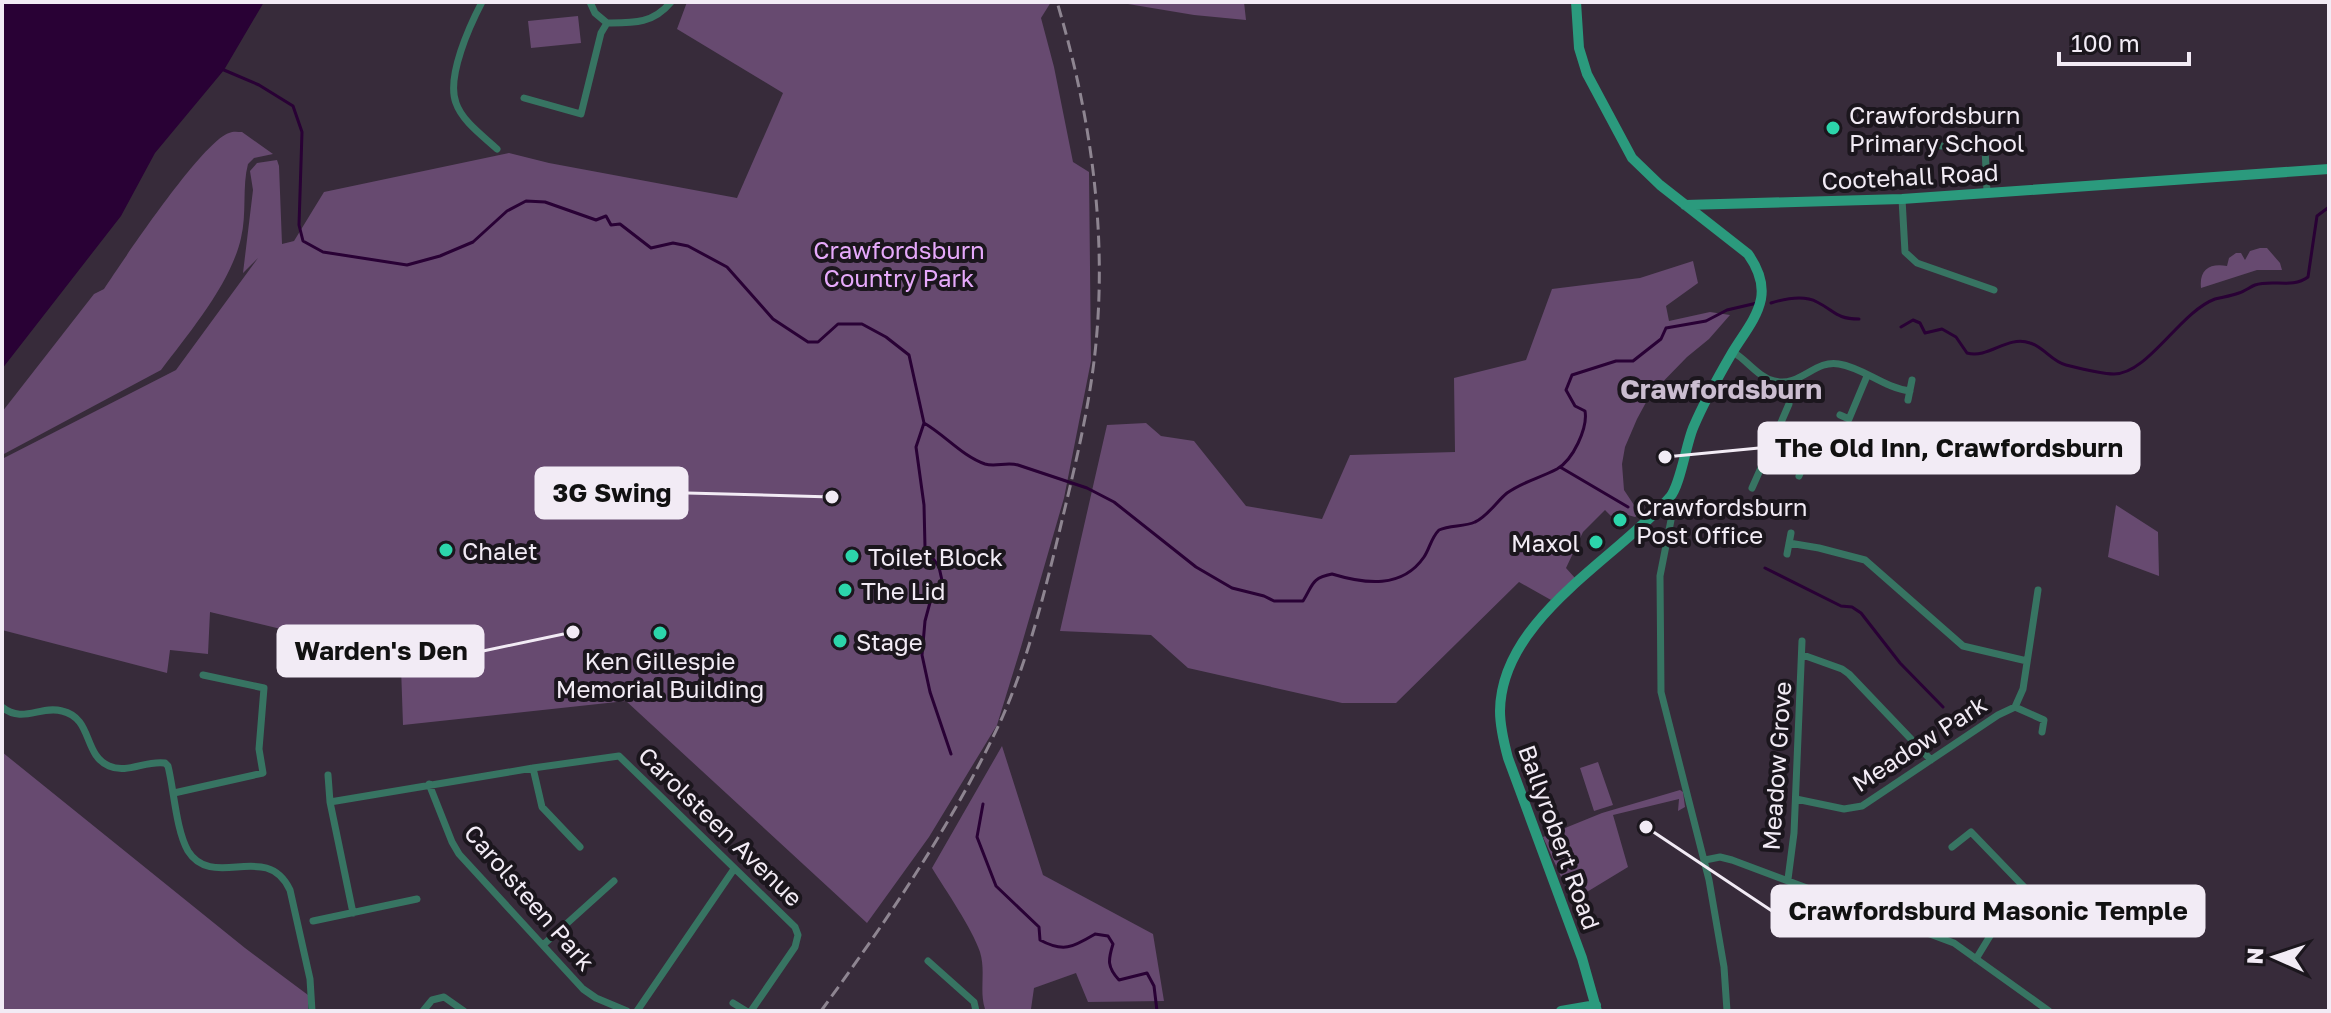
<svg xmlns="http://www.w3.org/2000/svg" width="2331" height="1013" viewBox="0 0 2331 1013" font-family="'Golos Text',sans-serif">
	<rect width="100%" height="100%" fill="#372b3a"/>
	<path fill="#674a70" d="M687,2h364l-10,16 13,49 19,95 16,10 2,189 -27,137 -43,149 -24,78 -68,112 -62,86 -241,-222 -223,24 -2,-58 -58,-23 -133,-32 -2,42 -38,-4 -3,23 -165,-43v-171l174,-89 82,-112 -15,15 10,-83 -3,-19 7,-8 20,-3 2,6 3,78 12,-3 30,-49 185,-39 40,10 188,35 46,-105 -106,-64z
		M1116,2h128l2,18 -52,-5z
		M578,16l3,27 -50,5 -3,-27z
		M242,132l31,22 -19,4 -6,6c-6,22 -1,50 -7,74 -10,45 -52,95 -80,132l-159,85v-43l92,-118 10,-5c20,-30 98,-147 125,-156 4,-2 9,-1 13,-1z
		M2260,248h7l13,15 2,7h-25l-56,18c-2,-19 9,-25 26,-22l2,-8 7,-5h5l4,7 5,-9z
		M1693,261l5,22 -32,23 3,15 41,-9 20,3 -21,24 -22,18 -37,38 -13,24 -12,28 -3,17 2,26 16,24 -5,3 -18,-5 -6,4 -6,-6 -22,22 -17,36 9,10 -24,22 -32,-18 -123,121h-54l-154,-35 -37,-33 -91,-4 47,-206 39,-2 15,13 33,5 52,65 76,13 28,-64 105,-3 -1,-74 72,-18 26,-71 88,-11z
		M2116,505l42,27 1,44 -51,-19z
		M1002,746l41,129 110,59 11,67 -76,1 -12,-29 -42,15 -3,21h-46c-6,-18 1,-38 -5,-57 -8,-24 -34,-61 -48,-84z
		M2,752l243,196 63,47v16h-306z
		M1598,762l15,43 -19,6 -14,-43z
		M1680,790l3,2 2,15 -7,4 1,-12 -66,16 15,52 -56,34 -29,-64 59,-24z"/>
	<path fill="#290135" d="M2,2h262l-40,68 -69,83 -34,63 -119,153z"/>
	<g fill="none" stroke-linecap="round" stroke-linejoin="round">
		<path stroke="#290135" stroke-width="3" d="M224,70l35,15 34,21 9,26 -3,93 4,16 20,11 84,13 33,-9 33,-14 34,-31 19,-10 19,1 51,18 10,-4 5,9 9,-1 31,24 22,-5 15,3 39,21 46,52 35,23h10l20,-18h24l24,13 23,18 15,68 -8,24 8,58 1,42 14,20 4,18 -11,10 -7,26 -3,34 8,37 21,62
			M1771,303c13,-4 33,-8 46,-1 18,9 19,17 42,17
			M1901,327l12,-7 7,3 5,10 17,-4 14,8 11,16c22,6 40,-18 63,-10 14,4 22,19 36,22 12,3 37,9 48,9 34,0 66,-62 101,-75 8,-2 16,-3 24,-6 6,-2 11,-6 16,-8 18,-6 37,4 53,-8l9,-61 12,-9
			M924,423c21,12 38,33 61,41 10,3 22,-2 33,1l69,23 27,14 82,65 36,21 32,8 10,5h29c10,-16 8,-23 29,-27 33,10 70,15 92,-17 6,-9 7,-19 15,-27 11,-5 25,-3 36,-8 12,-5 22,-21 32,-29 17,-12 33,-15 50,-24 16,-9 31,-41 28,-58l-10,-5 -9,-16 6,-15 44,-14h17l28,-22 5,-11 40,-7 21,-11 30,-7
			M1560,467l68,40
			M1765,568l76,38 11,1 9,6 39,50 43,44
			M983,804l-6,33 19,49 43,41 1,13c24,13 33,7 55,-6l13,2 5,8c-5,16 -6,23 6,36l28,-7 7,13 3,25"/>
		<path stroke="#377462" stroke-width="7" d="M482,2c-12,23 -36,75 -26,101 6,18 27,33 41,46
			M590,2l5,11 12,10c26,0 46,1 64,-21
			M524,98l57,16 20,-81 6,-10
			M1941,146l44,1 2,46
			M1902,199l3,53 12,11 77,27
			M1733,352c14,8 25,25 41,29 26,7 41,-22 65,-17 25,4 45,24 71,27
			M1789,382v22l-16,37 34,16 -8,19
			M1908,400l4,-20
			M1840,415l9,4 18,-43
			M1752,488l21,-47
			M1668,501l4,6 -1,13 -11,56 1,116 48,188 15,87 3,44
			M1789,543l30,5 46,12 98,86 64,15
			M1787,554l4,-21
			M1803,655l39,14 7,5 82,86
			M2,707c21,17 38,-2 60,4 31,7 21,44 47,55 18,8 37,-6 56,-3l3,3c6,24 8,64 20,85 25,40 79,-11 102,39l20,89 2,32
			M2015,707l29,13 -2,12
			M533,768l9,39 38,40
			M328,775l2,27 23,111
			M429,784l23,58 7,12 124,135 13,9 31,13
			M174,793l89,-20 -4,-24 5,-61 -61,-13
			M1796,799l48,10 18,-3 136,-91 17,-8 8,-18 15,-99
			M330,802l203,-34 86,-12 176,171 3,8 -3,12 -44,64
			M1952,847l19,-15 86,89h17l26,-15
			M1705,860l15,-3 12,3 222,83 95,68
			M1788,879l6,-46 8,-192
			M313,921l104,-22
			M543,945l71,-64
			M1976,959l45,-74
			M928,961l46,41 2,9
			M733,1003l13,8
			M423,1011l9,-11 12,-3 20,14
			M637,1011l97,-142"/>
		<path stroke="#2b9a7d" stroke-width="10" d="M1576,2l3,46 8,26 45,84 28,27 88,69c10,14 16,28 13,45 -4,20 -19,37 -29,54 -14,24 -28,49 -39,75 -7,17 -13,58 -23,69 -53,62 -169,121 -170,214 0,16 4,32 8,47l74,200 15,53
			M1685,205l217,-6 427,-30
			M1561,1011l35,-6"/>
		<path stroke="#8e8591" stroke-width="3" stroke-dasharray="12 6" stroke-linecap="butt" d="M821,1011c67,-92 133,-189 181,-293 26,-59 42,-123 57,-185 15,-63 31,-126 37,-190 11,-115 -6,-231 -39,-341"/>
	</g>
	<g fill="#2cd5ab" stroke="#1b161d" stroke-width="3">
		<circle cx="1833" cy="128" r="8"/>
		<circle cx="1620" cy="520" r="8"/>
		<circle cx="1596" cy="542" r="8"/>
		<circle cx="446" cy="550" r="8"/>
		<circle cx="852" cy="556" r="8"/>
		<circle cx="845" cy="590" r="8"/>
		<circle cx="660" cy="633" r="8"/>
		<circle cx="840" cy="641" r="8"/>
	</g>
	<g text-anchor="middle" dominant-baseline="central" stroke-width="8" stroke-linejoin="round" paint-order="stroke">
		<g font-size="24" fill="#f2ebf5" stroke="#1b161d" text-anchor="start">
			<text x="1849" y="114">Crawfordsburn<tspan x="1849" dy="28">Primary School</tspan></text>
			<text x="1636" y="506">Crawfordsburn<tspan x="1636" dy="28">Post Office</tspan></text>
			<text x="1580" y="542" text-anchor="end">Maxol</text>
			<text x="462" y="550">Chalet</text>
			<text x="868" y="556">Toilet Block</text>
			<text x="861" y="590">The Lid</text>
			<text x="856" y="641">Stage</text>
			<text x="660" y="660" text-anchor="middle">Ken Gillespie<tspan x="660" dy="28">Memorial Building</tspan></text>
		</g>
		<g font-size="24" fill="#f2ebf5" stroke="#1b161d">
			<text transform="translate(1910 176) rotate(-3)">Cootehall Road</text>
			<text transform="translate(1919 743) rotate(-33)">Meadow Park</text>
			<text transform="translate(1776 766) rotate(-86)">Meadow Grove</text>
			<text transform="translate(721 826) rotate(44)">Carolsteen Avenue</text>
			<text transform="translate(1560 837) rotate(70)">Ballyrobert Road</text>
			<text transform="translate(530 897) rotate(49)">Carolsteen Park</text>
		</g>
		<g font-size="24" fill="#e6a9fb" stroke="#1b161d">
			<text x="899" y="249">Crawfordsburn<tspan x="899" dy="28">Country Park</tspan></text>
		</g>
		<g font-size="28" font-weight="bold" fill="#cbbdd0" stroke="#1b161d">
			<text x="1721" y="388">Crawfordsburn</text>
		</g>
	</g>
	<path fill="none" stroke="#f2ebf5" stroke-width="3" d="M1665 457L1759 448M832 497L687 493M573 632L483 651M1646 827L1772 911"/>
	<g fill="#f2ebf5" stroke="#1b161d" stroke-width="3">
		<circle cx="1665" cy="457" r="8"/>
		<circle cx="832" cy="497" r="8"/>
		<circle cx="573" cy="632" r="8"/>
		<circle cx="1646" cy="827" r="8"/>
	</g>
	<g fill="#f2ebf5" stroke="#f2ebf5" stroke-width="3">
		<rect x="1759" y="423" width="380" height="50" rx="8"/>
		<rect x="536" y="468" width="151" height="50" rx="8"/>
		<rect x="278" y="626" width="205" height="50" rx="8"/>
		<rect x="1772" y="886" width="432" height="50" rx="8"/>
	</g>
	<g font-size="26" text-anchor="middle" font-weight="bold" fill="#111">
		<text x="1949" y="457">The Old Inn, Crawfordsburn</text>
		<text x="612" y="502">3G Swing</text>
		<text x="381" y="660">Warden's Den</text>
		<text x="1988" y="920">Crawfordsburd Masonic Temple</text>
	</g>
	<rect width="2331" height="1013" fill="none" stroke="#f2ebf5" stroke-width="8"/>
	<g transform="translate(2275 957) rotate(273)" stroke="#1b161d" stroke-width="6" paint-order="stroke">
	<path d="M0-6L14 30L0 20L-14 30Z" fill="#f2ebf5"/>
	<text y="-12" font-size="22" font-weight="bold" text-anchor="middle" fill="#f2ebf5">N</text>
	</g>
	<path d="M2059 52v12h130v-12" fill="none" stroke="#f2ebf5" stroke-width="4"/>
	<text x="2071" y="52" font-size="24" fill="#f2ebf5" stroke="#1b161d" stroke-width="6" paint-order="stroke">100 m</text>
</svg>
